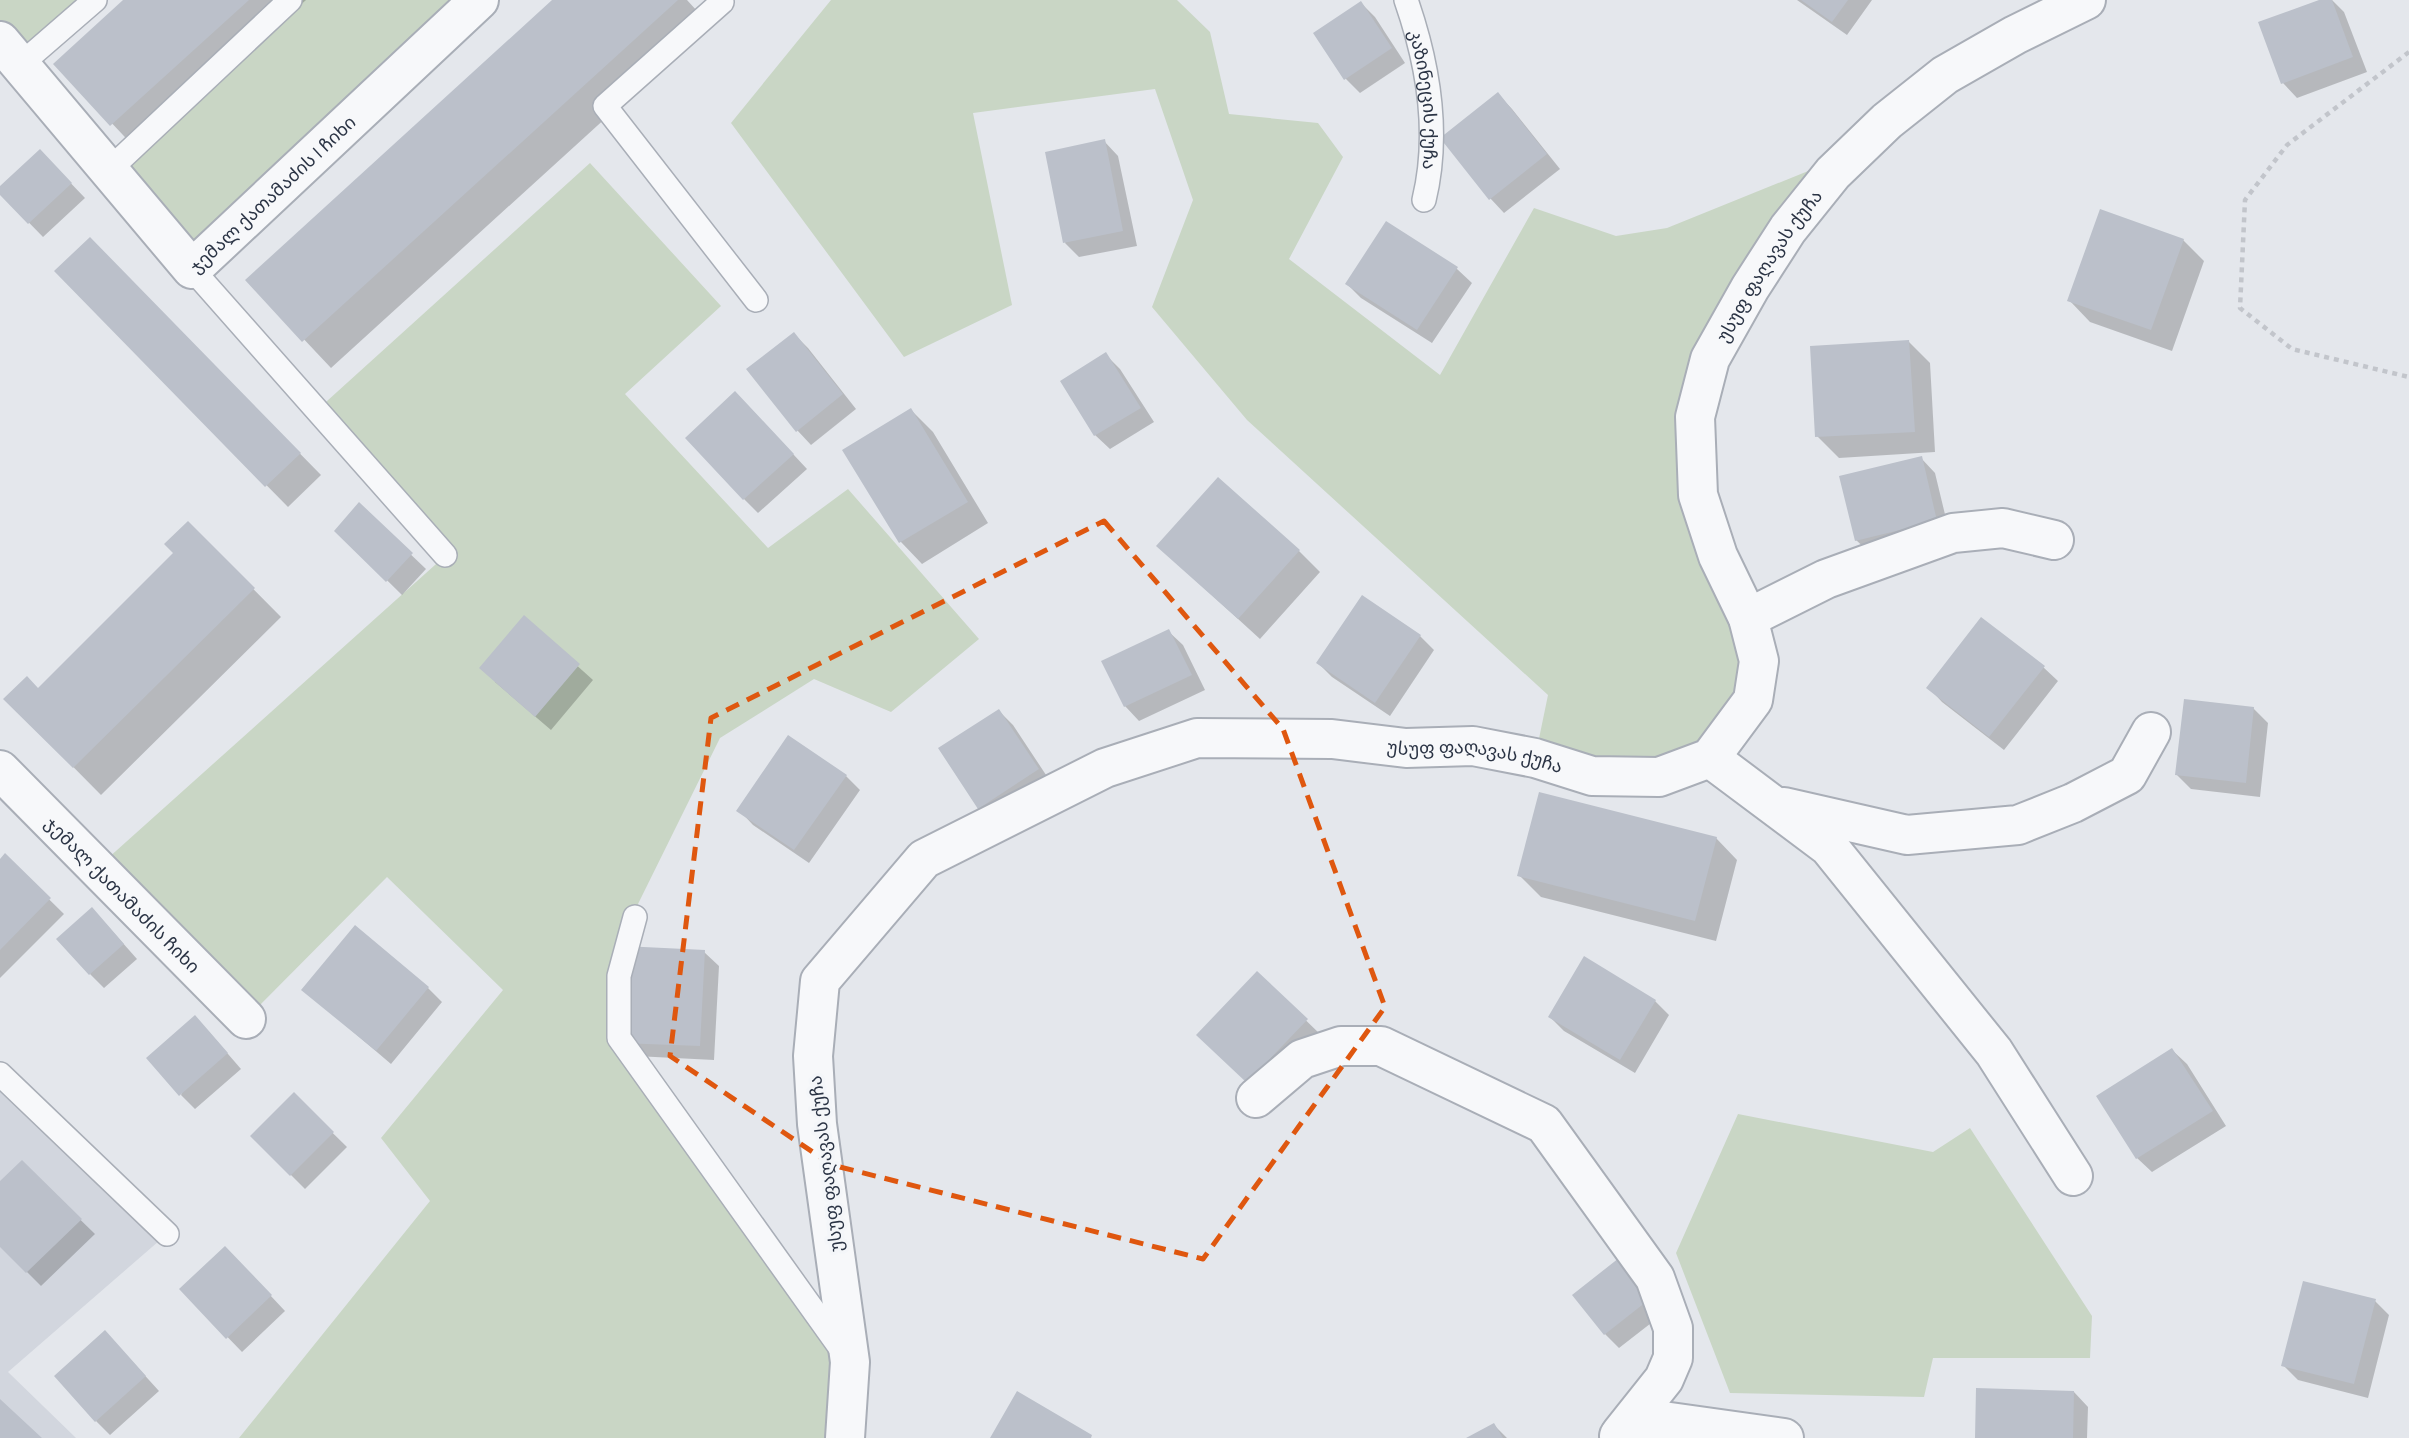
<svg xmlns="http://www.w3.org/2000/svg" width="2409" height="1438" viewBox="0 0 2409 1438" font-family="Ubuntu,'Noto Sans Georgian',sans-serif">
	<rect width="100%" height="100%" fill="#e4e7ec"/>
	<path fill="#d2d6de" d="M0,1074l167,160 -159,138 68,66h-76z"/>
	<path fill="#c9d6c5" d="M0,0h95l-75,65 -20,-24z
		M288,0h191l-287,269 -84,-102z
		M831,0h346l33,32 19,82 89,9 25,34 -54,102 151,116 94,-167 82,28 51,-8 188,-76 -22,21 -138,244 64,244 -49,97h-175l13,-63 -301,-275 -95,-113 41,-107 -38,-111 -182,24 39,192 -108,52 -173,-234z
		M590,163l131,143 -96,88 143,154 80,-59 131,150 -88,73 -77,-33 -94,59 -82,166 -19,71v63l231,324 -5,76h-606l191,-237 -49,-63 122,-148 -116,-113 -141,142 -149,-151 348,-312 -129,-145z
		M1738,1114l195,38 37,-24 122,188 -2,42h-157l-9,39 -194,-4 -54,-140z"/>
	<path fill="#0003" d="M126,0h180l-167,152 -83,-88z
		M554,0h133l22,24 -378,344 -83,-88z
		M1797,0h75l-25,35z
		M2324,0h8l12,12 23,60 -70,26 -14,-15z
		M1361,3l14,14 30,46 -45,30 -14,-14 -31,-46z
		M1498,94l14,15 48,60 -56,44 -14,-15z
		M1104,141l14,15 19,90 -58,11 -14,-14z
		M40,151l45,47 -42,39 -43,-44v-5z
		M1387,223l70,46 15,14 -40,60 -71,-45 -14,-14z
		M90,240l231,235 -33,32 -232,-236z
		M2183,240l21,21 -32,90 -82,-29 -21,-22z
		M794,334l14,14 48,61 -45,36 -14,-15z
		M1908,341l22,22 5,89 -96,6 -22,-22z
		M1106,355l14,14 34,53 -44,27 -15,-14z
		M750,408l57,61 -49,44 -14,-14z
		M911,410l22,22 55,91 -66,41 -21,-22 -56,-91z
		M1921,458l14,15 15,62 -79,19 -15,-14z
		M359,505l67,64 -24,26 -65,-64z
		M188,523l93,94 -180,178 -95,-96 32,-9 138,-137z
		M1158,546l141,5 21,21 -60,67z
		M524,618l69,62 -42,50 -56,-48z
		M1168,631l15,14 22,45 -66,31 -14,-15z
		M1420,636l14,14 -44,66 -58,-39 -14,-14z
		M2043,667l15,14 -54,69 -62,-48 -14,-15z
		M2253,708l15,15 -8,74 -69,-8 -14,-14z
		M999,711l14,14 39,59 -58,38 -14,-15z
		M846,776l14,14 -51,73 -56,-38 -14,-15z
		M1716,838l21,22 -21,81 -175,-44 -22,-22z
		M5,856l59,58 -64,64v-117z
		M106,924l31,35 -33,29 -14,-14z
		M704,952l15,14 -5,94 -79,-4 -15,-14z
		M1257,973l64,62 -58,61 -50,-47z
		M428,988l14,14 -51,62 -87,-74z
		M1655,1001l14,14 -34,58 -71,-42 -14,-14z
		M209,1032l32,37 -46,40 -14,-14z
		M2172,1050l15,14 39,62 -74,46 -15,-14z
		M294,1095l53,52 -42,42 -53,-53z
		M22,1163l73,71 -54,52 -41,-41v-62z
		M1619,1261l45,52 -45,35 -14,-14z
		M239,1262l46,49 -43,41 -61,-63z
		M2375,1301l14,14 -21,83 -70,-18 -15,-15z
		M119,1347l40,44 -49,44 -14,-14z
		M2074,1392l14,15 -1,31h-110z
		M1494,1425l13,13h-37z"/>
	<path fill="#bbc0ca" d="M123,0h126l-139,126 -57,-62z
		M552,0h126l-376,342 -57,-62z
		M1801,0h47l-16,22z
		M2319,0h13l21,57 -72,27 -23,-62z
		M1361,1l31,47 -48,32 -31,-47z
		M1498,92l49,62 -58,46 -49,-62z
		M1105,139l18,92 -60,12 -18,-91z
		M40,149l32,34 -44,41 -28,-29v-9z
		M2100,209l84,30 -33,91 -84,-29z
		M1386,221l72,46 -41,63 -72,-46z
		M90,237l211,216 -36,34 -211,-216z
		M794,332l49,62 -47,38 -50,-63z
		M1909,340l6,92 -100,5 -5,-91z
		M1106,352l35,56 -47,28 -34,-55z
		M735,391l59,63 -51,46 -58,-62z
		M911,408l57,94 -69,41 -57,-93z
		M1922,456l15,65 -82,20 -16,-65z
		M1218,477l82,73 -62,69 -82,-73z
		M359,502l54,51 -27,29 -52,-51z
		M188,521l67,67 -182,180 -70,-69 24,-23 11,12 135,-135 -9,-9z
		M1362,595l59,40 -46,68 -59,-40z
		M524,615l56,49 -45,53 -56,-49z
		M1981,617l64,49 -56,71 -63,-49z
		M1169,629l23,46 -68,32 -23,-46z
		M2184,699l70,8 -8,76 -71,-8z
		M999,709l40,60 -61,40 -40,-61z
		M788,735l59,40 -53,75 -58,-39z
		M1539,792l178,45 -22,84 -178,-45z
		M5,853l46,45 -51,52v-91z
		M92,907l32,37 -35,31 -33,-36z
		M355,925l74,62 -53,64 -75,-61z
		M623,946l82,4 -5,96 -81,-3z
		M1584,956l72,44 -36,60 -72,-43z
		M1257,971l51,48 -61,64 -51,-48z
		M195,1015l33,38 -49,43 -33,-38z
		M2172,1048l41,63 -77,48 -40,-63z
		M294,1092l40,40 -44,44 -40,-40z
		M22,1160l60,59 -56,54 -26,-26v-66z
		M225,1246l47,49 -46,44 -47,-50z
		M1619,1258l32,40 -47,37 -32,-40z
		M2303,1281l73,18 -22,85 -73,-18z
		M105,1330l41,46 -51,46 -41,-46z
		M1976,1388l98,3 -1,47h-98z
		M1017,1391l75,44 -1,3h-101z
		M0,1399l42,39h-42z
		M1494,1423l9,15h-37z"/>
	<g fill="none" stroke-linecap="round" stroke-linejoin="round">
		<defs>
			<g id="service">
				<path d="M719,0l3,2 -117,104 151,194"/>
				<path id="s1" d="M1406,0c22,63 34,134 18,200"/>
				<path d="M20,65l75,-65"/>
				<path d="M108,171l182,-171"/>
				<path d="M192,269l253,286"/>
				<path d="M635,917l-16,59v62l225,315"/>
				<path d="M0,1074l167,160"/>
			</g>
			<g id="minor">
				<path id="s2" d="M0,41l192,228 287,-269"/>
				<path d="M1748,618l78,-39 127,-46 50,-5 51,12"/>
				<path d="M1710,758l119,89 165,205 79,124"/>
				<path id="s3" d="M0,770l246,249"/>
				<path d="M1784,807l123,28 111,-10 55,-22 54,-28 24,-43"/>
				<path d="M1256,1098l46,-39 39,-13h40l163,78 111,154 18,50v30l-9,21 -43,54"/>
				<path d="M1619,1436l22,-14 22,-1 121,17"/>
			</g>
			<g id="tertiary">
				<path id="s4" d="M845,1438l5,-76 -33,-238 -4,-68 7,-75 104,-122 181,-91 92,-30 135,1 74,9 67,-2 62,12 57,18 67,1 51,-19 43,-58 6,-39 -11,-43 -30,-62 -20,-61 -3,-78 15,-58 40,-71 38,-59 45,-56 54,-52 58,-46 70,-40 71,-35"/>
			</g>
		</defs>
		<use href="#service" stroke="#a9aeb7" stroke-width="26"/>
		<use href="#minor" stroke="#a9aeb7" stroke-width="42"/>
		<use href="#tertiary" stroke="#a9aeb7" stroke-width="42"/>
		<path stroke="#c2c5cb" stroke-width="4.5" stroke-dasharray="5 5" stroke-linecap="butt" d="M2409,52l-122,93 -42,55 -5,108 52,41 117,28"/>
		<use href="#service" stroke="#f7f8fa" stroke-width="23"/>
		<use href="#minor" stroke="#f7f8fa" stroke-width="38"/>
		<use href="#tertiary" stroke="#f7f8fa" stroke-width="38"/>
	</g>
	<path fill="none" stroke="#df570f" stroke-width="5" stroke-dasharray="14 9" stroke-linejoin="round" d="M1104,521l179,208 102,278 -182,252 -371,-94 -162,-109 41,-338z"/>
	<g text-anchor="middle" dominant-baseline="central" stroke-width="7" stroke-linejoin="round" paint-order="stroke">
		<g font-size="18" fill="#2b3445" stroke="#f4f6f9">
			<text stroke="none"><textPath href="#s1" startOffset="102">კაზინეცის ქუჩა</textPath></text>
			<text stroke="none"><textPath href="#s2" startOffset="408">ჯემალ ქათამაძის I ჩიხი</textPath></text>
			<text stroke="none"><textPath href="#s4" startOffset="1978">უსუფ ფაღავას ქუჩა</textPath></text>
			<text stroke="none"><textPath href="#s4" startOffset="1199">უსუფ ფაღავას ქუჩა</textPath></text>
			<text stroke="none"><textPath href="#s3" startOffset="175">ჯემალ ქათამაძის ჩიხი</textPath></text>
			<text transform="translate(825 1164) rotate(-97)">უსუფ ფაღავას ქუჩა</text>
		</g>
	</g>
</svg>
